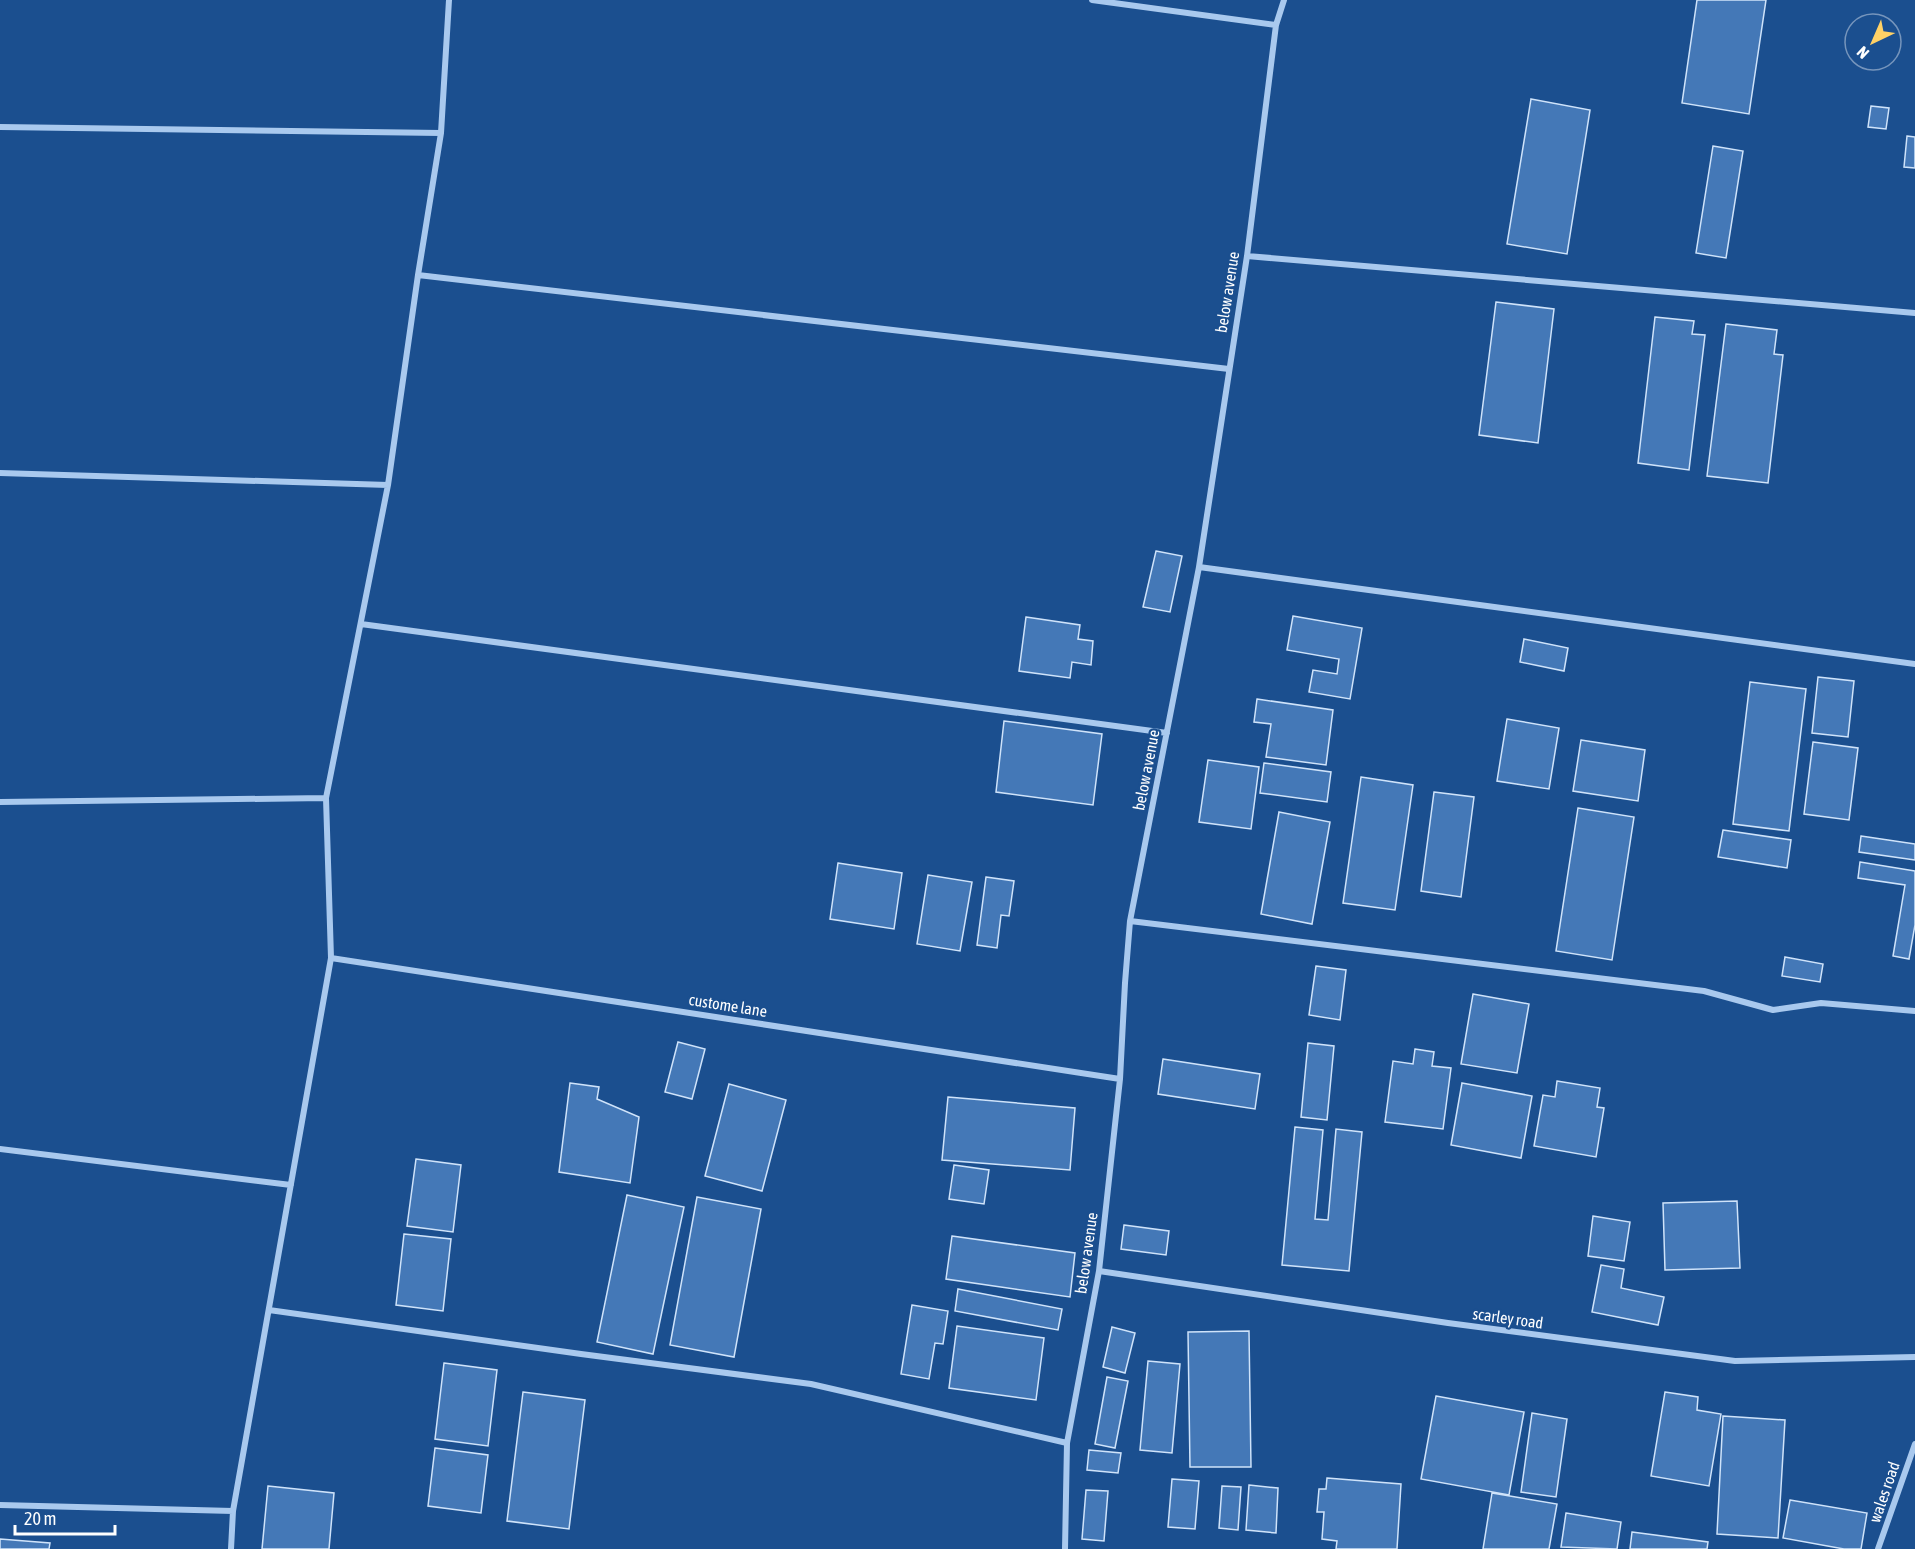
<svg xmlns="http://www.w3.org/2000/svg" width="1915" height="1549" viewBox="0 0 1915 1549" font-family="'Asap Condensed',sans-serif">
	<rect width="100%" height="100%" fill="#1b4f8f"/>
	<path fill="#4478b7" stroke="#cfe3fa" stroke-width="1.5" d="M1697,0h69l-17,114 -67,-11z
		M1531,99l59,11 -23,144 -60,-10z
		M1871,106l18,2 -3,21 -18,-2z
		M1907,136l8,1v31l-11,-1z
		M1713,146l30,5 -17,107 -30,-5z
		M1496,302l58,7 -16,134 -59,-8z
		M1655,317l39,4 -2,13 13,1 -16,135 -51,-7z
		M1726,324l51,6 -3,24 9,1 -15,128 -61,-7z
		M1156,551l26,5 -12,56 -27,-5z
		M1293,616l69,12 -12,71 -41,-7 4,-22 24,4 2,-15 -52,-9z
		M1026,617l54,8 -2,14 15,2 -2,24 -19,-3 -2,16 -51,-7z
		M1524,639l44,9 -4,23 -44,-9z
		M1818,677l36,4 -6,56 -36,-4z
		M1750,682l56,7 -17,142 -56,-7z
		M1257,699l76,11 -7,55 -60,-8 5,-33 -17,-2z
		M1507,719l52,9 -10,61 -52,-8z
		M1004,721l98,13 -9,71 -97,-13z
		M1581,740l64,10 -7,51 -65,-10z
		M1813,742l45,6 -9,72 -45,-6z
		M1208,760l51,7 -8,62 -52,-7z
		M1264,763l67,9 -4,30 -67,-9z
		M1361,777l52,8 -18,125 -52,-7z
		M1434,792l40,5 -13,100 -40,-6z
		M1578,808l56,9 -22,143 -56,-9z
		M1279,812l51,10 -18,102 -51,-10z
		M1723,830l68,10 -4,28 -69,-11z
		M1861,836l54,8v16l-56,-8z
		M1860,862l55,9v54l-6,34 -16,-3 12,-71 -47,-7z
		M838,863l64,10 -8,56 -64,-10z
		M928,875l44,7 -12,69 -43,-7z
		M986,877l28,4 -5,35 -8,-1 -4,33 -20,-3z
		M1785,957l38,7 -3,18 -38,-6z
		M1316,966l30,4 -6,50 -31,-5z
		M1473,994l56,10 -12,69 -56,-9z
		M678,1042l27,7 -13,50 -27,-7z
		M1308,1043l26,3 -7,74 -26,-3z
		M1415,1049l19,3 -2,14 19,2 -8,61 -58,-7 8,-61 20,3z
		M1163,1059l97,15 -5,35 -97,-15z
		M1557,1081l43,7 -3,19 7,1 -8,49 -62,-11 9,-51 12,2z
		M570,1083l29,4 -2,12 42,18 -9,66 -71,-11z
		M1462,1083l70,13 -11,62 -70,-13z
		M729,1084l57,16 -24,91 -57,-15z
		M948,1097l127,11 -5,62 -128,-10z
		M1295,1127l28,3 -8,89 13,1 8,-91 26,3 -13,139 -67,-6z
		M416,1159l45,6 -8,67 -46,-6z
		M954,1165l35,5 -5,34 -35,-5z
		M627,1195l57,12 -31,147 -56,-12z
		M697,1197l64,12 -27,148 -64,-12z
		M1737,1201l3,67 -75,2 -2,-67z
		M1593,1216l37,6 -6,39 -36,-5z
		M1124,1225l45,6 -3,24 -45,-6z
		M404,1234l47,5 -8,72 -47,-6z
		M952,1236l123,17 -5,44 -124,-18z
		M1601,1265l23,4 -3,19 43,9 -6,28 -66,-13z
		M958,1289l104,20 -4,21 -103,-19z
		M912,1305l36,6 -5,33 -8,-1 -6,36 -28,-5z
		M957,1326l87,12 -8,62 -87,-12z
		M1112,1327l23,6 -10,40 -22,-6z
		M1249,1331l2,136h-61l-2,-135z
		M1148,1361l32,3 -8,89 -32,-3z
		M444,1363l53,7 -9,76 -53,-7z
		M1107,1377l21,4 -13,67 -20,-4z
		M523,1392l62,8 -16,129 -62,-8z
		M1665,1392l33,5 -1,13 24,4 -12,72 -58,-10z
		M1436,1396l88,16 -15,83 -88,-16z
		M1532,1413l35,6 -11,78 -35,-5z
		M1723,1416l62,4 -7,118 -61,-4z
		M435,1448l53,7 -7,58 -53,-7z
		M1089,1450l32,3 -3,20 -31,-3z
		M1327,1478l74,6 -4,65h-61l1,-8 -15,-2 2,-27h-7l2,-23h7z
		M1172,1479l27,2 -4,48 -27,-2z
		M1249,1485l29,3 -2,45 -30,-3z
		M268,1486l66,7 -5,56h-67z
		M1222,1486l19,1 -3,43 -19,-2z
		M1086,1490l22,1 -4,50 -22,-2z
		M1492,1493l65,11 -8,45h-66z
		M1790,1500l77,13 -6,36h-17l-61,-11z
		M1566,1513l55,9 -4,27 -56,-2z
		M1632,1532l76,10 -1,7h-77z
		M0,1539l50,4 -1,6h-49z"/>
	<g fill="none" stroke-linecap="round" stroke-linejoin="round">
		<path stroke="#a9c9ee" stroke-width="6" d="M1092,0l184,25
			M0,127l441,6
			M1247,256l668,57
			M418,275l811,94
			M0,473l388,12
			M1199,567l716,97
			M361,624l806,109
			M0,802l326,-4
			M1130,921l574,70 69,19 48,-7 94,8
			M331,958l789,121
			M0,1149l291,36
			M1099,1271l349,52 287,38 180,-4
			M269,1310l312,44 230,30 256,59
			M0,1505l233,6
			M231,1549l2,-38 98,-553 -5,-160 62,-313 30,-210 23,-142 8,-133
			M1065,1549l2,-106 32,-172 21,-192 5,-96 5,-62 69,-354 48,-311 29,-231 8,-25
			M1878,1549l37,-105"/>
	</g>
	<g text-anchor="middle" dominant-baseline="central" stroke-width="4.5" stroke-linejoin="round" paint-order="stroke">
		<g font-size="16" fill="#fff" stroke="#1b4f8f">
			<text transform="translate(1227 292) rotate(-81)">below avenue</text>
			<text transform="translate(1146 770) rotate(-79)">below avenue</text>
			<text transform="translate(728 1005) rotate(9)">custome lane</text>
			<text transform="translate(1086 1253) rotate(-82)">below avenue</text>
			<text transform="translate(1508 1318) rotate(8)">scarley road</text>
			<text transform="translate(1884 1492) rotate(-71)">wales road</text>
		</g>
	</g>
	<g transform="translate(1873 42) rotate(224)"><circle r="28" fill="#1b4f8f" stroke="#7695bc" stroke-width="1.5"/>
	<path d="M0-4.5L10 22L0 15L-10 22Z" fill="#ffd166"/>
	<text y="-9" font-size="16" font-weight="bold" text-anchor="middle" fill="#ffffff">N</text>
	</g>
	<path d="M15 1525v9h100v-9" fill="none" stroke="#ffffff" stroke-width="3"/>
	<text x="24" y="1525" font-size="18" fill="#ffffff" stroke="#1b4f8f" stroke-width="4.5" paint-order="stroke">20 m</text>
</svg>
